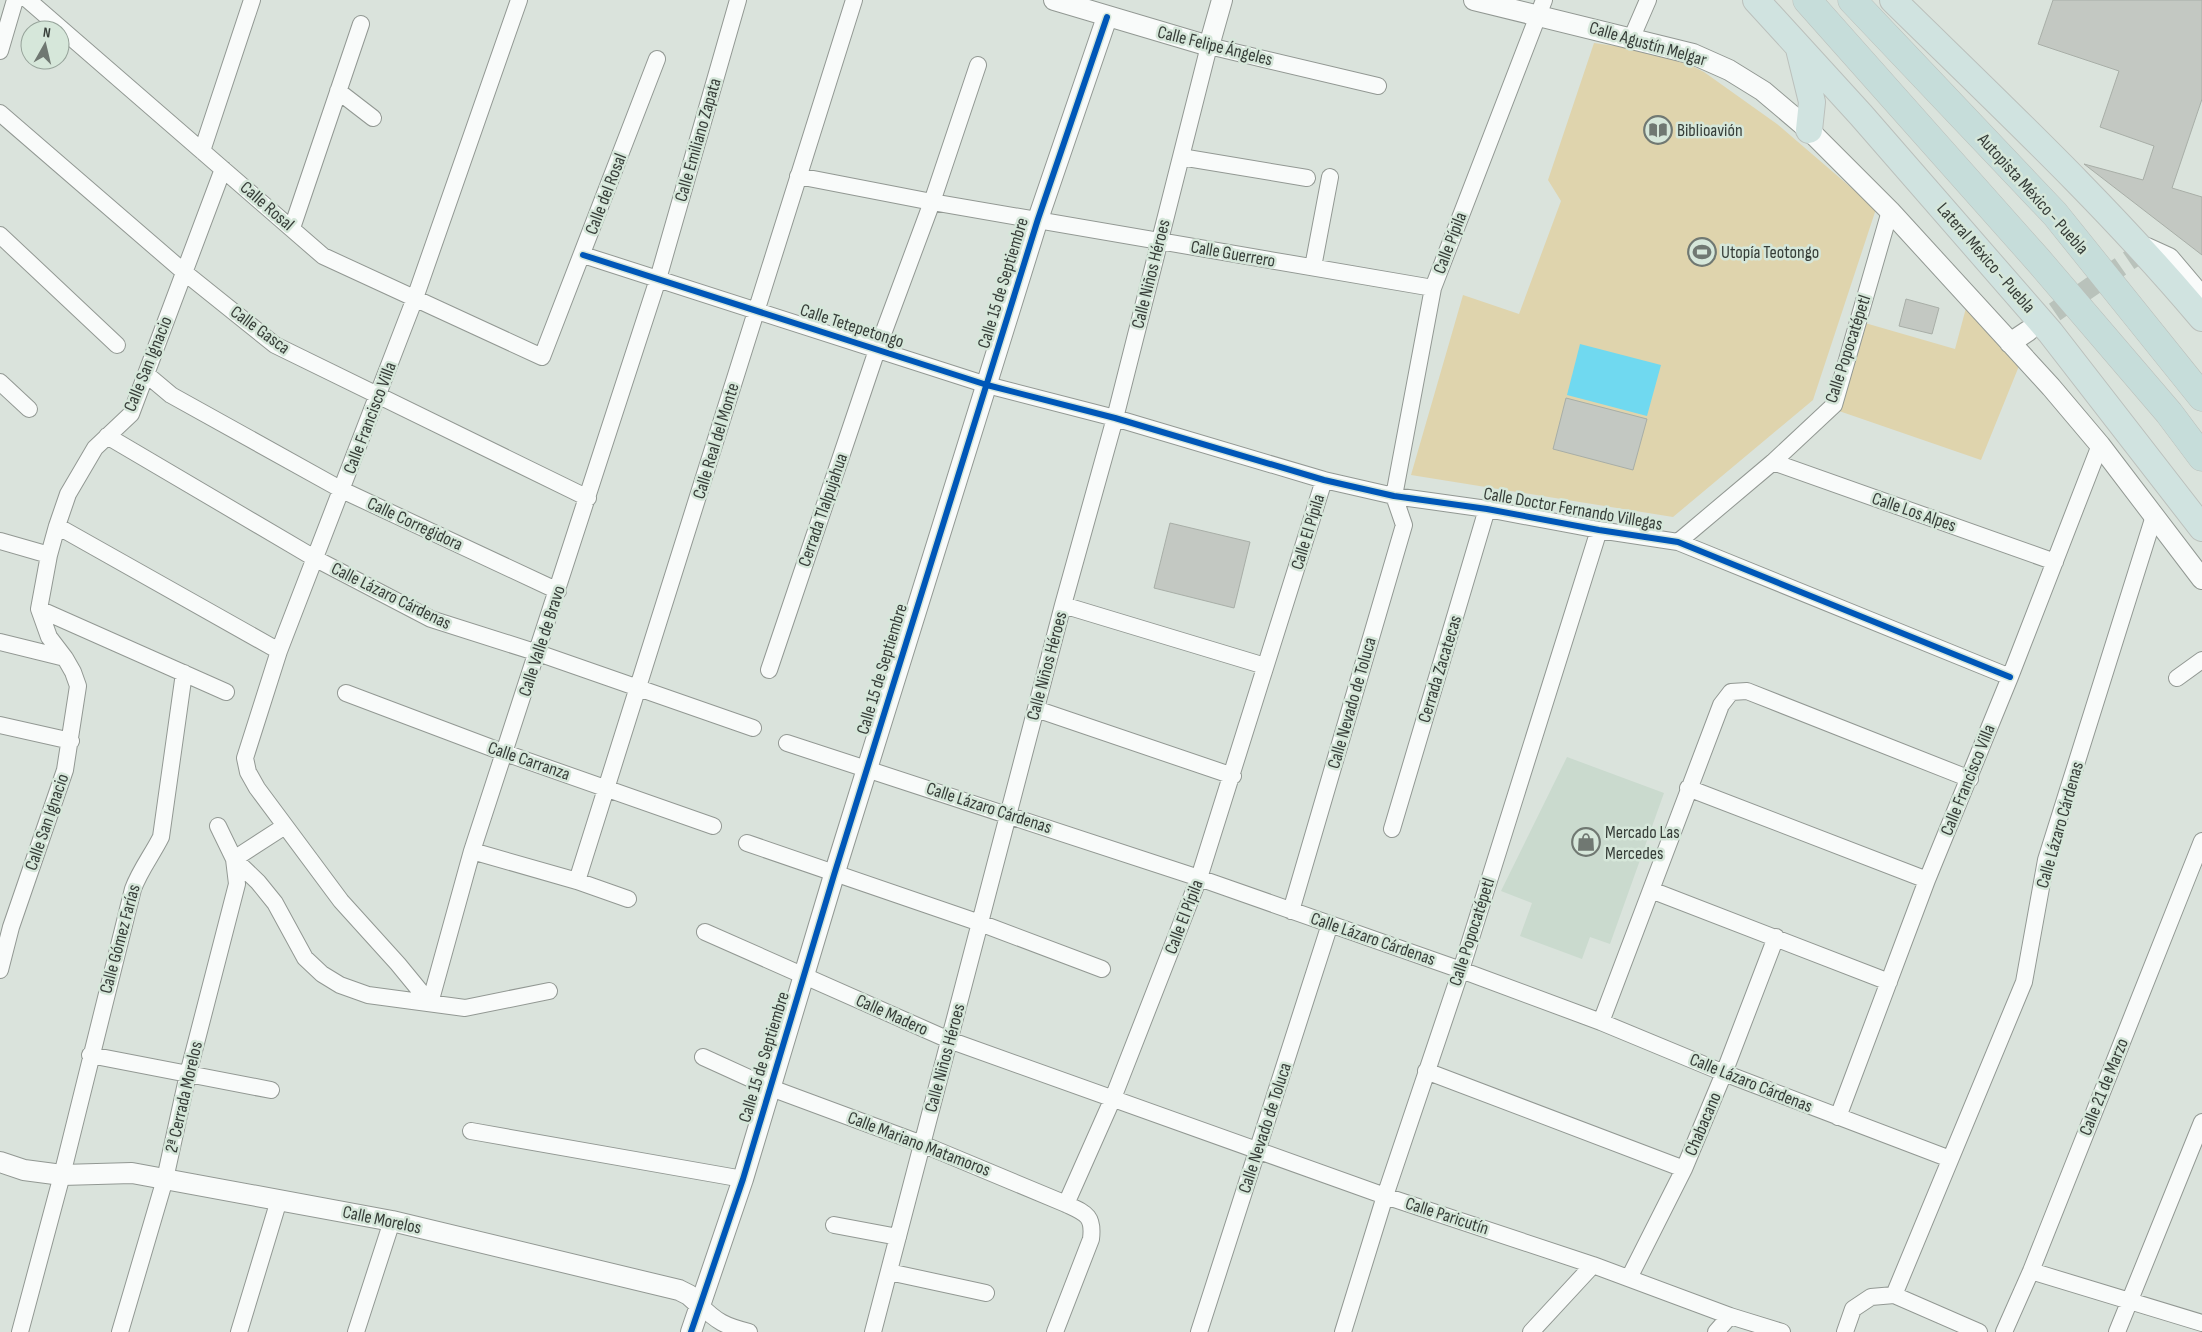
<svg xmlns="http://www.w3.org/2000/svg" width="2202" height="1332" viewBox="0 0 2202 1332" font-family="'Sofia Sans Condensed',sans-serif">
	<rect width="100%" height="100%" fill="#dae3dc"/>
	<path fill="#cadace" d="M1567,757l97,36 -54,151 -20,-7 -8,22 -62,-23 12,-33 -31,-12z"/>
	<path fill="#dfd4ad" d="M1594,43l49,7 43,13 18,9 73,52 99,85 -63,191 -140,117 -262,-42 52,-180 56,19 42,-113 -13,-21z
		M1966,308l53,58 -38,94 -142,-49 26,-88 90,26z"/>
	<path fill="#70d9f0" d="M1580,344l81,21 -14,51 -80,-21z"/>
	<path fill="#c3c8c2" stroke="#a8aea7" d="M2053,0h149v99l-30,89 30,9v58l-118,-91 59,16 11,-34 -54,-19 19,-56 -81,-27z
		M1906,299l33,9 -7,26 -33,-8z
		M1566,398l81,21 -14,51 -80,-21z
		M1170,523l80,19 -16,66 -80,-20z"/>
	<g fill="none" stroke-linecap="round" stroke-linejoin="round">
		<path stroke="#b9c2bb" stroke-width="20" stroke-dasharray="20 10" stroke-linecap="butt" d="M2030,329l117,-81"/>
		<defs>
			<path id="minor" d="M28,0l295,256 219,101 115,-298
				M1632,37l16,-37
				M0,51l15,-51
				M338,91l35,27
				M0,113l184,159 91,73 313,153
				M202,151l50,-151
				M1181,157l126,21
				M798,176l134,26 501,86
				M292,228l69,-204
				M0,235l117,110
				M583,255l404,130 128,33 209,62 70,16 93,13 112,21 79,12 332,135
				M1313,267l17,-90
				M146,374l25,21 171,95 216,101
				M0,382l29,27
				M107,436l209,123 115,60 107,34 215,75
				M1773,462l282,100
				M57,526l222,125
				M0,541l49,14
				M1678,542l95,-80 61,-57 56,-194
				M1063,605l202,61
				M39,609l187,83
				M0,642l65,16 8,14 5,14 -13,84 -54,157 -11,43
				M65,658l-16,-21 -10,-28 10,-54 8,-29 11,-32 27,-46 36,-34 92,-245
				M769,670l108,-320 55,-148 46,-137
				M2177,678l25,-18
				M346,693l159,60 208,73
				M1036,709l197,67
				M0,725l71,16
				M787,743l412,135 262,92 140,52 123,51 226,86
				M1688,788l239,92
				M218,826l16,33 24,23 17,21 30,55 17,16 18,11 28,10 97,13 84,-17
				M1392,829l95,-320
				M747,843l233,80 122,46
				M472,851l105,30 51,18
				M234,859l51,-33
				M577,881l277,-881
				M1651,890l238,92
				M1291,911l113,-386 -10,-29 39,-208 111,-288
				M705,932l244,108 436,156 208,69 137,51 52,16
				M430,1003l-32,-39 -57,-63 -84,-113 -9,-16 -3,-14 34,-107 136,-353 104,-298
				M430,1003l42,-152 186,-572 80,-279
				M1601,1022l120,-317 10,-13 16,-1 223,88
				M90,1055l181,35
				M703,1057l68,31 151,56 144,60
				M1426,1071l258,98
				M1838,1117l89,-237 83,-203 90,-232
				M471,1131l272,48
				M834,1225l64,12
				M2031,1271l171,52
				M889,1272l97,21
				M1629,1278l55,-109 40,-96 52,-136
				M1894,1295l130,-313 22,-122 108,-344
				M699,1304c18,18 26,22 50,28
				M20,1332l42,-157 71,-286c7,-19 19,-34 28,-52l23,-164
				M120,1332l45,-153 23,-105 49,-190 -3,-25
				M239,1332l40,-132
				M356,1332l36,-111
				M873,1332l190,-727 52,-187 94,-372 169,40
				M1055,1332l36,-93c3,-24 -6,-26 -25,-35l47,-106 86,-220 125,-398
				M1199,1332l131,-408
				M1343,1332l42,-136 76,-226 138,-440
				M1531,1332l62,-67
				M1716,1332l14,-16
				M1845,1332l8,-23 18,-12 23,-2 85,37
				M2004,1332l27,-61 171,-430
				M2117,1332l85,-210"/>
			<path id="tertiary" d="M1054,0l155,46 13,-46
				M1474,0l219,54 36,16 34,21 46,39 81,81 161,176 49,58 102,134
				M2147,248l22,10 33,39
				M2010,343l18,-12
				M0,1162l24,8 38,5 70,-2 260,48 287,69 10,5 10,9
				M691,1332l52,-153 91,-304 204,-656 69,-202"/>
			<path id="trunk" d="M1756,0l105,115 189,217 152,196
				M1893,0c105,103 214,205 309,318
				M1799,49l13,53 -3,28"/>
			<path id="motorway" d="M1807,0l231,260 131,153 33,44
				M1852,0l203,214 147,183"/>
		</defs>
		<use href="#minor" stroke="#929893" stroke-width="18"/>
		<use href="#tertiary" stroke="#929893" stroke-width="22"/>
		<use href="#trunk" stroke="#bbc0bc" stroke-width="28"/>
		<use href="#motorway" stroke="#bbc0bc" stroke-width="29"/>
		<use href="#minor" stroke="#f9fbfa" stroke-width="16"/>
		<use href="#tertiary" stroke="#f9fbfa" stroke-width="20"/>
		<use href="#trunk" stroke="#d0e3e0" stroke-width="26"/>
		<use href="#motorway" stroke="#c6ddda" stroke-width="28"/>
		<defs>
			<path id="cycleway" d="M583,255l404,130 128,33 209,62 70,16 93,13 112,21 79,12 332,135
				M691,1332l52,-153 91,-304 204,-656 69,-202"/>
		</defs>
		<use href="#cycleway" stroke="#d6e7da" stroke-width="9"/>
		<use href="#cycleway" stroke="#0057b8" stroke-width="6"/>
	</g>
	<defs>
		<symbol id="library-ring" viewBox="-11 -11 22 22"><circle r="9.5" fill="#d6e7da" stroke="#707872" stroke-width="1.5"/><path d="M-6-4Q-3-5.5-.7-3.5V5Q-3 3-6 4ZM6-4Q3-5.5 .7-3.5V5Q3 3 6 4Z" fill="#707872"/></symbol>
		<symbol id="stadium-ring" viewBox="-11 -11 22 22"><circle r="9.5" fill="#d6e7da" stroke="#707872" stroke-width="1.5"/><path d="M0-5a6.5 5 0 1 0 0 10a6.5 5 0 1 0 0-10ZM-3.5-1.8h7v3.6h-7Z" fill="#707872"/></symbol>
		<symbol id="shop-ring" viewBox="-11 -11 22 22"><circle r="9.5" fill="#d6e7da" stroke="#707872" stroke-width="1.5"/><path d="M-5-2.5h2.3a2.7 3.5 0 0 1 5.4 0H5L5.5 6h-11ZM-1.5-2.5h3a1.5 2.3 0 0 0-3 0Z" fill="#707872"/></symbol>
	</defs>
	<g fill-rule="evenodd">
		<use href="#library-ring" x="1642" y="114" width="32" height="32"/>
		<use href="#stadium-ring" x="1686" y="236" width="32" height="32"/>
		<use href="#shop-ring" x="1570" y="826" width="32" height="32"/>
	</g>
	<g text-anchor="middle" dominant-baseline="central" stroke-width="5" stroke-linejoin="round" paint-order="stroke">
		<g font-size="18" fill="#373e39" stroke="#d6e7da">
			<text transform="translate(1648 44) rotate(16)">Calle Agustín Melgar</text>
			<text transform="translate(1215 46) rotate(14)">Calle Felipe Ángeles</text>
			<text transform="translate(698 140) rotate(-74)">Calle Emiliano Zapata</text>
			<text transform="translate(606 194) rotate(-69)">Calle del Rosal</text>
			<text transform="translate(2033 194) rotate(48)">Autopista México - Puebla</text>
			<text transform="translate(267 206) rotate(41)">Calle Rosal</text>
			<text transform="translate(1450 243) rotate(-69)">Calle Pípila</text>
			<text transform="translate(1233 254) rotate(10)">Calle Guerrero</text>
			<text transform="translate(1986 258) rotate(49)">Lateral México - Puebla</text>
			<text transform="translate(1151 274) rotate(-76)">Calle Niños Héroes</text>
			<text transform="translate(1003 283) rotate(-73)">Calle 15 de Septiembre</text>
			<text transform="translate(852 326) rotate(18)">Calle Tetepetongo</text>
			<text transform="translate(260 330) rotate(36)">Calle Gasca</text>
			<text transform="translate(1848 349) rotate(-72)">Calle Popocatépetl</text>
			<text transform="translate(148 364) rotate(-68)">Calle San Ignacio</text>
			<text transform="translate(370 418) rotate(-69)">Calle Francisco Villa</text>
			<text transform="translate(716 441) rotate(-73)">Calle Real del Monte</text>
			<text transform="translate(1573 509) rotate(10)">Calle Doctor Fernando Villegas</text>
			<text transform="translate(823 510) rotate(-71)">Cerrada Tlalpujahua</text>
			<text transform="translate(1914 512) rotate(19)">Calle Los Alpes</text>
			<text transform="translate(415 524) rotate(25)">Calle Corregidora</text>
			<text transform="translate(1308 532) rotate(-73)">Calle El Pípila</text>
			<text transform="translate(391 596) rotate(26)">Calle Lázaro Cárdenas</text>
			<text transform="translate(542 641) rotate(-72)">Calle Valle de Bravo</text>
			<text transform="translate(1047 666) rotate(-75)">Calle Niños Héroes</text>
			<text transform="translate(882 669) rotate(-73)">Calle 15 de Septiembre</text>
			<text transform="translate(1440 669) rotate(-73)">Cerrada Zacatecas</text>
			<text transform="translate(1352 703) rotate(-74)">Calle Nevado de Toluca</text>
			<text transform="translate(529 761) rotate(19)">Calle Carranza</text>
			<text transform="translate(1968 780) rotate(-68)">Calle Francisco Villa</text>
			<text transform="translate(989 808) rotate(18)">Calle Lázaro Cárdenas</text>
			<text transform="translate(47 822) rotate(-71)">Calle San Ignacio</text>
			<text transform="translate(2060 825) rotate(-74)">Calle Lázaro Cárdenas</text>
			<text transform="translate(1184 917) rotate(-69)">Calle El Pípila</text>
			<text transform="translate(1472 932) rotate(-72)">Calle Popocatépetl</text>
			<text transform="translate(120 939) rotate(-75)">Calle Gómez Farías</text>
			<text transform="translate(1373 939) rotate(19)">Calle Lázaro Cárdenas</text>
			<text transform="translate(892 1015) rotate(24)">Calle Madero</text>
			<text transform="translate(764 1057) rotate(-73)">Calle 15 de Septiembre</text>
			<text transform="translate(945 1058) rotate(-75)">Calle Niños Héroes</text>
			<text transform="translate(1751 1083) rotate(22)">Calle Lázaro Cárdenas</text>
			<text transform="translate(2104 1087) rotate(-68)">Calle 21 de Marzo</text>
			<text transform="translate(184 1097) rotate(-77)">2ª Cerrada Morelos</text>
			<text transform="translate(1703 1124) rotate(-67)">Chabacano</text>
			<text transform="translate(1265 1128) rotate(-72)">Calle Nevado de Toluca</text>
			<text transform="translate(919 1144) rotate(21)">Calle Mariano Matamoros</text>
			<text transform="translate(1447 1216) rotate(18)">Calle Paricutín</text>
			<text transform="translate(382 1220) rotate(12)">Calle Morelos</text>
		</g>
		<g font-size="18" fill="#373e39" stroke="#d6e7da" text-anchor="start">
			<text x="1677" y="130">Biblioavión</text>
			<text x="1721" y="252">Utopía Teotongo</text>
			<text x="1605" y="832">Mercado Las<tspan x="1605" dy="21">Mercedes</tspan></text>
		</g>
	</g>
	<g transform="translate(45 45) rotate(8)"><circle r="24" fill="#d6e7da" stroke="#96a39a"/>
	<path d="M0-4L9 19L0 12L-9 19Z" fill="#707872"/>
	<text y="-8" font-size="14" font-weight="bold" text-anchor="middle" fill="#373e39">N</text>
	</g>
</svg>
